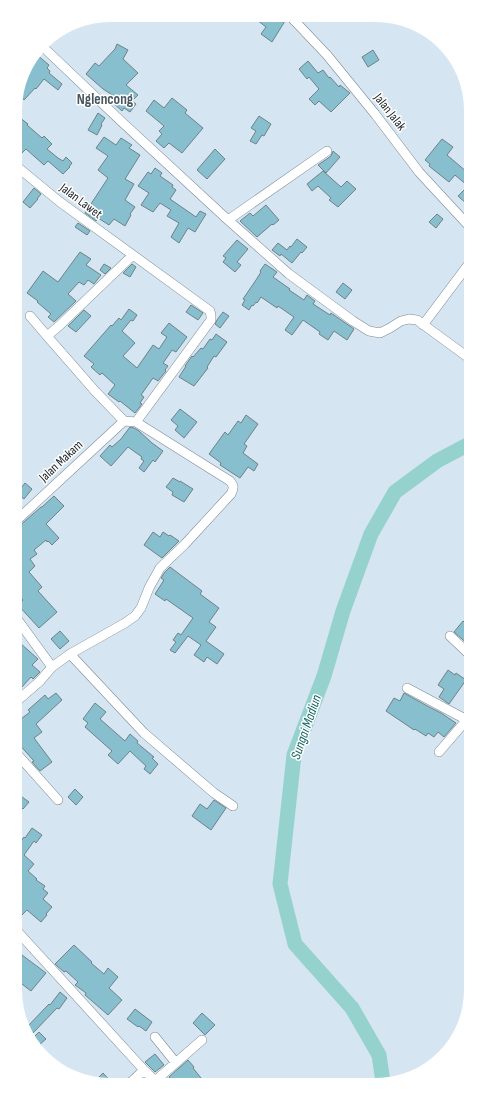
<svg xmlns="http://www.w3.org/2000/svg" width="486" height="1100" viewBox="0 0 486 1100" font-family="'Sofia Sans Condensed',sans-serif">
	<rect width="100%" height="100%" fill="#d5e5f2"/>
	<g fill="none" stroke-linecap="round" stroke-linejoin="round">
		<path stroke="#95d2ce" stroke-width="15" d="M383,1082l-4,-27 -27,-47 -57,-64 -15,-60 14,-129 30,-79 19,-65 28,-77 24,-42 42,-31 32,-17"/>
	</g>
	<path fill="#87bfce" stroke="#6e8288" d="M252,16h27l6,5 -13,21 -11,-8 5,-7z
		M117,44l11,6 -5,9 15,14 -12,12 12,10 -6,6 4,3 -6,8 -6,-4 -2,3 -9,-8 4,-5 -14,-9 -17,-15 9,-11 4,3 16,-17z
		M373,50l6,10 -11,7 -6,-10z
		M36,54l13,11 -2,3 3,3 -1,2 13,11 -4,6 -14,-11 -8,10 -1,-1 -11,12 -6,-6 2,-7 6,-6 -4,-3 3,-10z
		M308,61l10,12 5,-3 6,8 1,-1 9,10 1,-2 10,8 -19,19 -12,-11 -4,4 -6,-6 10,-10 -10,-12 -2,2 -8,-10z
		M172,98l15,12 -2,3 18,15 -21,25 -13,-10 -5,5 -8,-7 6,-7 -3,-3 5,-5 -18,-15 8,-11 10,8z
		M98,113l7,5 -4,6 1,1 -5,10 -9,-5z
		M15,114l13,10 -1,1 15,13 2,-2 8,8 -5,5 11,9 5,3 3,-4 6,6 -3,4h1l-7,7 -15,-13 -4,4 -18,-16 -7,7 -4,-3z
		M259,116l12,8 -7,12 -2,-1 -6,9 -6,-3 6,-10 -5,-3z
		M104,137l12,8 5,-7 11,7 -3,3 11,7 -15,24 9,5 -9,16 10,7 -5,7 1,1 -6,11 -11,-7 -5,6 -11,-7 -2,3 -11,-8 23,-35 -10,-8 10,-14 -12,-8z
		M442,139l11,8 -6,8 21,18v32l-10,-9 10,-10 -13,-11 -6,7 -20,-16 1,-2 -5,-4z
		M215,149l10,10 -18,20 -10,-9z
		M333,151l7,6 -14,16 -8,-8 13,-9z
		M155,168l7,5 -2,3 13,9 -1,2 4,3 -6,9 26,18 4,-6 6,3 -11,18 -7,-4 -9,15 -8,-6 8,-14 -12,-7 4,-6 -11,-7 -7,9 -12,-7 8,-12 -11,-7 10,-14 3,2z
		M323,171l18,16 6,-6 9,8 -18,18 -9,-7 2,-2 -13,-12 -6,5 -5,-7z
		M34,188l7,6 -4,5h1l-8,9 -7,-6z
		M266,205l13,15 -6,5 -1,-1 -15,13 -17,-16 10,-8 3,3z
		M437,214l6,5 -7,9 -7,-6z
		M78,223l12,8 -3,4 -12,-8z
		M297,239l10,8 -5,6 -1,-1 -9,11 -11,-9 -1,2 -8,-6 6,-7 9,7 3,-4 1,1z
		M237,240l11,9 -11,13 4,3 -6,7 -12,-10 3,-4 -3,-2z
		M80,252l11,7 -5,6 15,10 -7,9 -6,-4 -4,5 -5,-3 -11,12 8,7 -22,21 -6,-5 3,-3 -14,-12 1,-1 -11,-8 16,-22 15,11z
		M104,264l7,4 -6,6 -5,-4z
		M132,264l4,3 -6,10 -7,-4z
		M265,264l12,8 -4,5 17,12 -1,1 15,10 3,-5 8,6 -2,3 17,11 1,-2 23,16 -7,11 -13,-9 -6,9 -9,-6 1,-2 -17,-12 -11,15 -7,-5 9,-13 -16,-11 -1,2 -16,-11 -4,6 -1,-1 -3,4 -1,-1 -3,5 -7,-5 3,-5 -2,-1 13,-19 5,-8 -1,-1z
		M343,283l9,7 -7,9 -9,-7z
		M191,305l12,8 -5,7 -12,-8z
		M129,309l8,6 -4,6 -2,-1 -9,11 13,12 -12,13 14,12 16,-23 6,4 8,-12 -6,-4 8,-10 18,14 -11,15 -4,-2 -4,6 -5,7 5,3 -3,4 1,1 -8,10 -5,-3 -12,17 3,2 -4,6 2,1 -7,9 -15,-12 -1,1 -11,-8 7,-9 -13,-12 -2,2 -9,-8 3,-3 -10,-8 27,-31 1,1 7,-8 2,2z
		M84,310l7,6 -15,16 -8,-6z
		M223,312l6,4 -9,12 -5,-4 2,-4z
		M216,334l11,8 -11,15 -2,-1 -7,11 1,1 -14,18 -15,-9 7,-11h-1l7,-10 1,1 8,-9 2,1 7,-10 2,1z
		M180,409l17,13 -13,16 -9,-8 3,-4 -7,-6z
		M246,415l12,9 -14,20 3,2 -4,7 15,11 -4,7 -6,-4 -8,11 -20,-13 1,-2 -12,-9 16,-22 3,3 10,-14 3,2z
		M130,427l4,1 5,3 13,12 11,8 -8,11 -2,-2 -9,12 -5,-4 5,-7 -3,-2 1,-2 -14,-10 -17,19 -11,-10 10,-11 2,2 9,-8z
		M173,478l7,4v-1l13,8 -9,13 -12,-7 1,-3 -7,-5z
		M25,483l7,6 -8,10 -7,-6z
		M54,496l10,10 -18,18 13,14 -7,7 -4,-4 -1,1 -1,-2 -12,10 3,4 -7,5 5,7 -6,6 13,15 -4,4 19,21 -18,16 -21,-23 5,-5 -6,-7v-65l24,-21h1z
		M153,532l7,5 3,-5 6,4 1,-1 9,6 -17,17 -18,-13z
		M170,567l32,24 -2,3 19,14 -10,14 7,5 -10,14 18,13 -7,10 -10,-7 -3,5 -10,-7 7,-10 -13,-9 -13,17 -5,-3 6,-8 -3,-2 5,-7 3,2 12,-17 -27,-19 -1,2 -10,-7 9,-14 -3,-2 4,-6z
		M463,621l7,5v20l-16,-14z
		M60,631l9,10 -9,8 -9,-10z
		M20,643l18,16 -6,6 8,7 -7,7 -2,-2 -9,10 -5,-4v-8l5,-6 -5,-5v-18z
		M448,670l7,5 1,-2 10,7 -17,24 -10,-7 5,-8 -6,-4z
		M56,693l6,7 -26,24 6,8 -8,6 18,24 -12,9 -8,-9 2,-1 -17,-19v-20l13,-10 -2,-2 17,-15 3,4z
		M404,693l25,14 12,6 15,10 -12,14 -6,-5 -4,5 -6,-4 -2,3 -11,-7 -1,1 -28,-19 8,-13 6,3z
		M95,703l11,9 -6,7 25,22 5,-7 8,7 -1,2 17,14 -2,1 6,6 -8,10 -6,-5 2,-3 -16,-15 -12,13 -10,-9 4,-4 -27,-24 3,-4 -5,-4z
		M75,789l8,8 -7,8 -8,-8z
		M18,794l11,8 -6,7 -5,-4z
		M214,800l12,8 -15,22 -19,-14 8,-12 7,5z
		M32,828l10,7 -6,8 -2,-2 -10,14 10,9 -6,7 9,8 -1,1 9,6 -2,3 5,4 -5,6 9,8 -6,7 1,1 -6,7 -14,-12 -9,9v-74l6,-8 1,1z
		M74,945l18,17 -1,1 13,11 4,-6 10,9 -9,11 13,12 -14,15 -23,-20 1,-2 -11,-8 3,-3 -12,-11 -2,1 -9,-8z
		M22,955l24,18 -15,18 -13,-10v-21z
		M60,992l7,6 -8,11 -2,-1 -24,25 -6,-6 22,-23 1,1z
		M135,1009l17,13 -6,9 -7,-5 -1,1 -11,-8z
		M202,1013l13,12 -10,10 -12,-12z
		M39,1032l7,7 -8,7 -5,-8z
		M155,1054l9,11 -9,7 -10,-10z
		M188,1060l6,7 -1,1 12,15h-31l-5,-6z
		M103,1073l9,10h-19z"/>
	<g fill="none" stroke-linecap="round" stroke-linejoin="round">
		<defs>
			<path id="minor" d="M290,16l37,39 48,59 44,58 49,53
				M42,46l80,76 106,98 61,54 64,47 16,10 11,2 10,-5 11,-7 8,-2 8,1 52,38
				M15,165l45,37 150,109 1,5v4l-75,102
				M228,220l99,-69
				M30,316l17,20
				M423,325l45,-60
				M17,520l107,-99
				M17,619l35,48
				M450,636l20,19
				M70,654l74,79 70,60 19,13
				M407,688l60,32
				M17,701l23,-20 12,-14 18,-13 55,-31 10,-7 6,-8 8,-20 11,-20 25,-24 46,-50c3,-6 3,-8 -1,-13l-94,-59 -12,-1 -29,-30 -48,-55 12,-10 74,-71
				M439,752l31,-36
				M17,754l41,46
				M18,932l126,138 13,13
				M155,1037l21,26
				M155,1081l47,-41
				M130,1083l14,-13"/>
		</defs>
		<use href="#minor" stroke="#7b8a96" stroke-width="10"/>
		<use href="#minor" stroke="#fff" stroke-width="9"/>
	</g>
	<g text-anchor="middle" dominant-baseline="central" stroke-width="3" stroke-linejoin="round" paint-order="stroke">
		<g font-size="13" fill="#1a2024" stroke="#fff">
			<text transform="translate(390 112) rotate(52)">Jalan Jalak</text>
			<text transform="translate(81 201) rotate(37)">Jalan Lawet</text>
			<text transform="translate(61 461) rotate(-43)">Jalan Makam</text>
		</g>
		<g font-size="14" font-style="italic" fill="#0e6360" stroke="#fff">
			<text transform="translate(306 727) rotate(-71)">Sungai Madiun</text>
		</g>
		<g font-size="15" font-weight="bold" fill="#485660" stroke="#fff">
			<text x="105" y="99">Nglencong</text>
		</g>
	</g>
	<path d="M0 0H486V1100H0ZM110 22H376A88 88 0 0 1 464 110V990A88 88 0 0 1 376 1078H110A88 88 0 0 1 22 990V110A88 88 0 0 1 110 22Z" fill="#fff" fill-rule="evenodd"/>
</svg>
